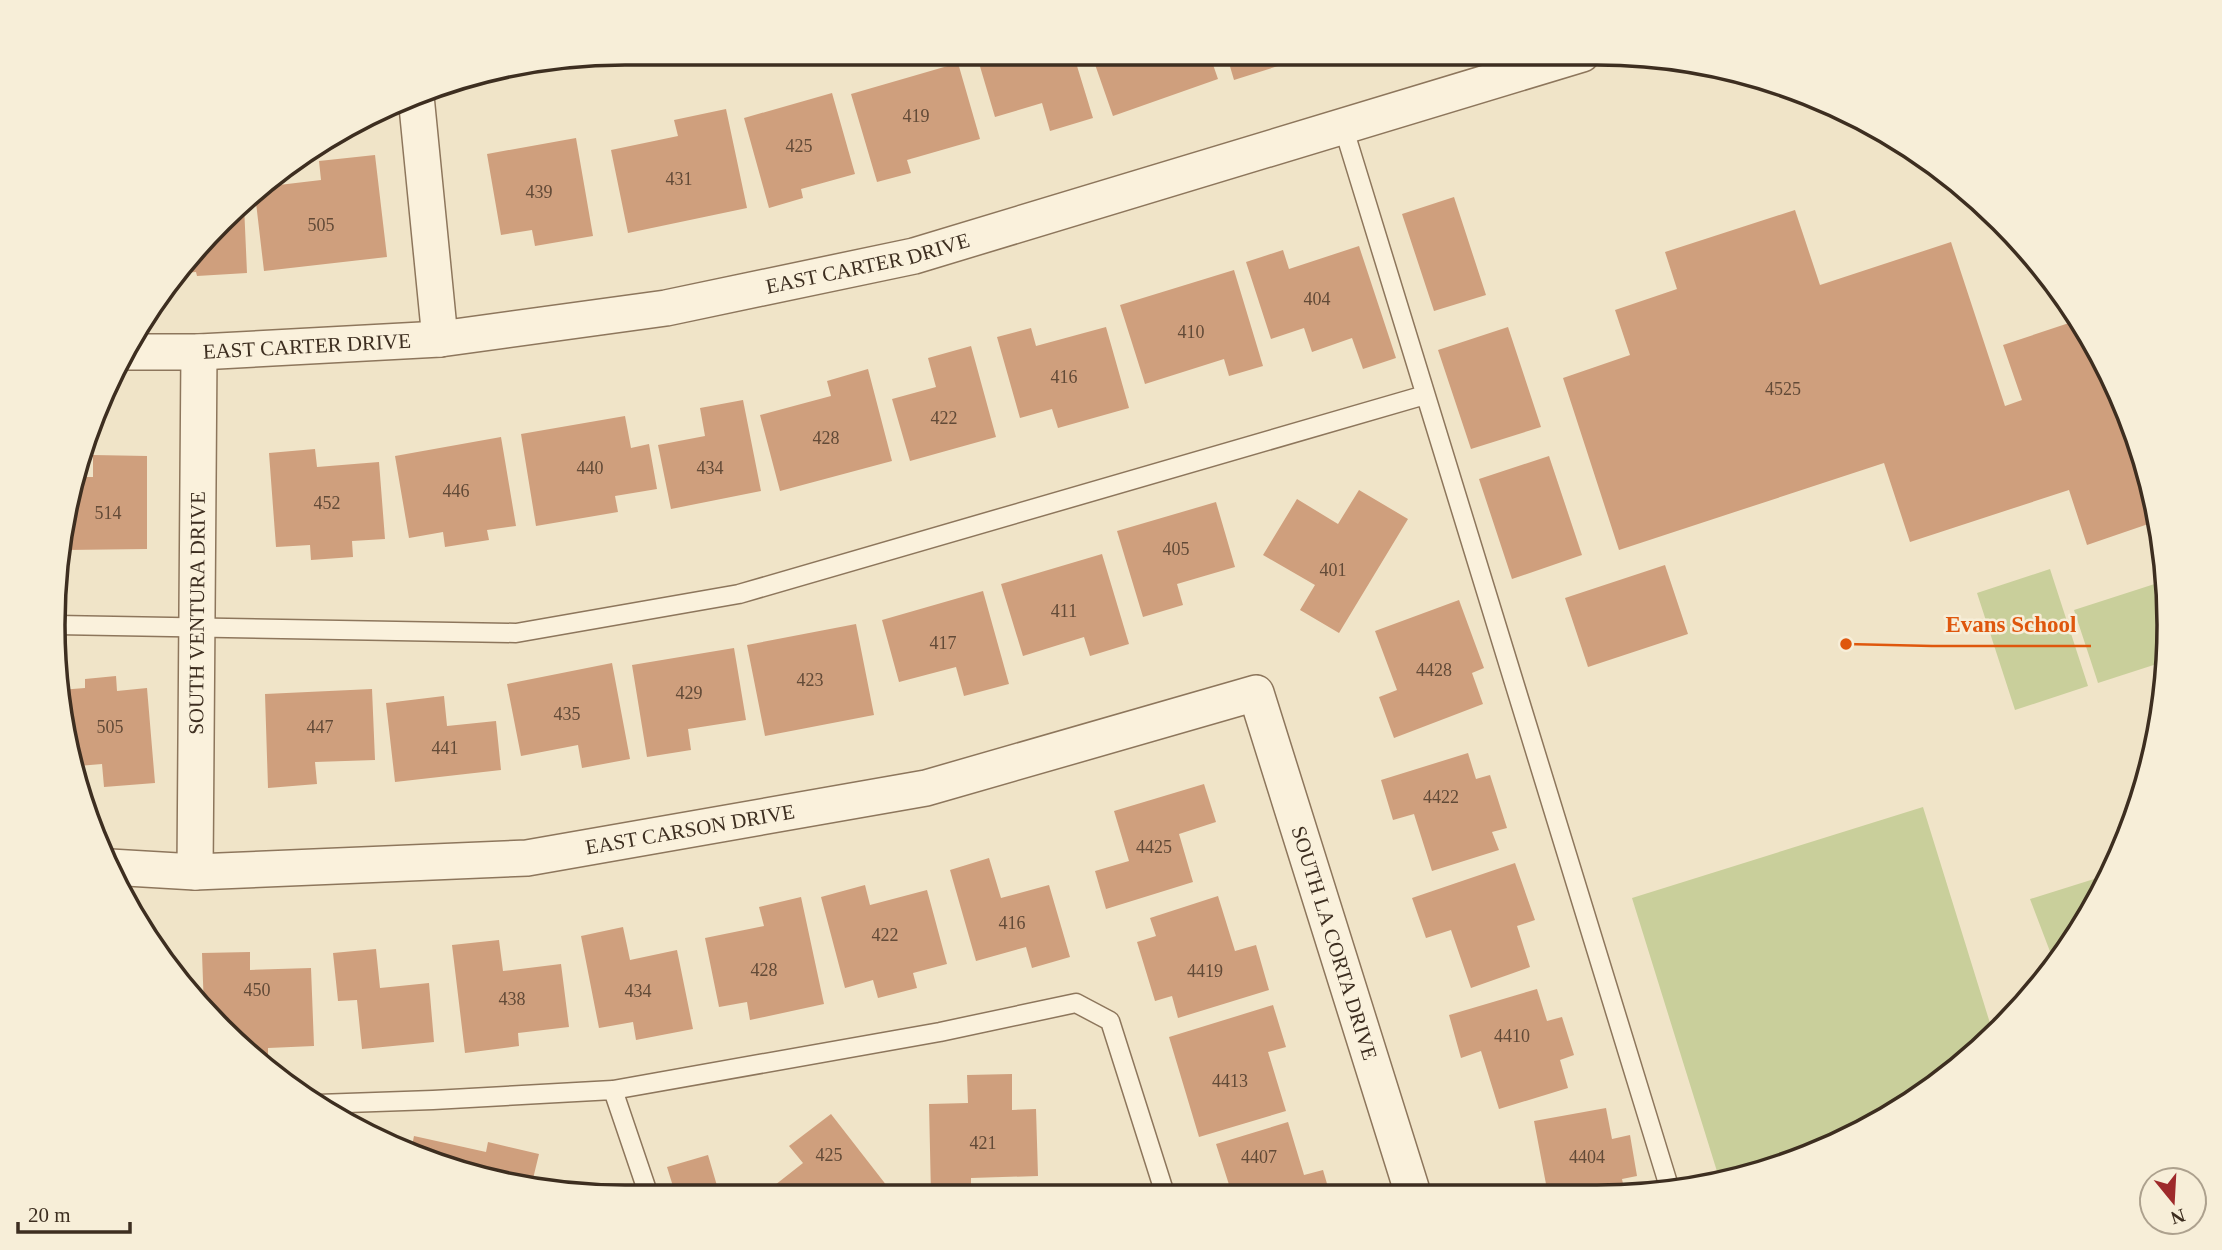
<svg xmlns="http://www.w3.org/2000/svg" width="2222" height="1250" viewBox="0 0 2222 1250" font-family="'Times New Roman',serif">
	<rect width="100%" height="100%" fill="#f0e4c8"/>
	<path fill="#c9cf9b" d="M2050,569l38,117 -73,24 -38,-117z
		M2167,580l-1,81 -68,22 -24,-73z
		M1923,807l71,229 -79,65 -134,66 -61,14 -88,-283z
		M2110,874l-17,38 -39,50 -24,-63z"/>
	<path fill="#cf9f7d" d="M976,53h97l20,65 -43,13 -8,-28 -47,14z
		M1091,53h118l9,26 -105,37z
		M1226,53h61v1l-11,3 2,9 -44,14z
		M958,63l22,76 -73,21 4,13 -34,9 -26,-88z
		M832,93l23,81 -54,15 2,9 -34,10 -25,-90z
		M726,109l21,99 -119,25 -17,-83 67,-14 -4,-16z
		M576,138l17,98 -58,10 -3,-16 -31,5 -14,-81z
		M375,155l12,102 -123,14 -9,-77 7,-7 59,-7 -2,-19z
		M1454,197l32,98 -52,16 -32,-97z
		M244,205l3,68 -50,3 -1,-4 -15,1z
		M1795,210l25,75 131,-43 54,164 17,-6 -19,-55 75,-25 33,52 39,105 7,44 -70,24 -18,-55 -159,52 -26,-79 -265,87 -56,-172 67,-23 -15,-45 62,-21 -12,-37z
		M1359,246l37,112 -33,11 -11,-31 -40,14 -8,-24 -33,11 -25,-77 37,-12 6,19z
		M1234,270l29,96 -34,10 -5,-17 -79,25 -25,-79z
		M1106,327l23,81 -71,20 -6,-19 -32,9 -23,-81 34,-9 5,18z
		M1508,327l33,100 -70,22 -33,-99z
		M971,346l25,91 -86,24 -18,-62 44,-12 -8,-29z
		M868,369l24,92 -112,30 -20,-76 71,-19 -4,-15z
		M743,400l18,91 -90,18 -13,-64 47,-9 -5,-28z
		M625,416l6,32 18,-4 8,45 -42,7 3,16 -82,14 -15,-92z
		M501,437l15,89 -29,4 2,10 -44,7 -2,-15 -34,6 -14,-82z
		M315,449l2,18 62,-5 6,77 -33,2 1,16 -42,3 -1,-15 -34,2 -7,-94z
		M93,455l54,1v93l-82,1 7,-73h21z
		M1549,456l33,99 -70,24 -33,-100z
		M1359,490l49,29 -69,114 -39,-23 15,-25 -52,-30 34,-56 41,25z
		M1216,502l19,65 -58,17 6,21 -40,12 -26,-86z
		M1102,554l27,90 -39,12 -6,-19 -61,19 -22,-72z
		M1665,565l23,69 -100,33 -23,-69z
		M983,591l26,93 -45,12 -8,-29 -57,15 -17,-62z
		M1459,600l25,68 -12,5 11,31 -89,34 -15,-41 18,-7 -22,-59z
		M856,624l18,91 -109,21 -18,-91z
		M734,648l12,72 -58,9 3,21 -44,7 -15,-92z
		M612,663l18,96 -48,9 -4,-23 -57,11 -14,-72z
		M116,676l1,15 30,-3 8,95 -51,4 -2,-23 -24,2 -18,-76 25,-2v-9z
		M372,689l3,71 -60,2 2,22 -49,4 -3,-94z
		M444,696l3,30 49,-5 5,49 -106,12 -9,-79z
		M1468,753l8,26 14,-4 17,53 -15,4 7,18 -67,21 -18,-57 -21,6 -12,-40z
		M1204,784l12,38 -37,12 14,48 -87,27 -11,-38 34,-10 -15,-50z
		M989,858l12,40 48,-13 21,72 -38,11 -6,-21 -50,14 -26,-91z
		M1515,863l20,57 -18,6 13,41 -59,21 -20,-58 -25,8 -14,-40z
		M865,885l5,20 57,-15 20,74 -34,9 4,15 -39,10 -5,-18 -28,8 -24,-91z
		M1218,896l17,55 21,-6 13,45 -91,28 -6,-22 -17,5 -18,-59 19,-6 -6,-18z
		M801,897l23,107 -74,16 -3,-18 -28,5 -14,-69 59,-12 -5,-19z
		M623,927l7,33 47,-10 16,79 -57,11 -3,-18 -34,6 -18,-92z
		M499,940l4,31 58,-7 8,63 -51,6 1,13 -54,7 -13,-108z
		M376,949l4,39 49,-5 5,59 -72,7 -5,-49 -19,1 -5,-48z
		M250,952v18l61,-2 3,78 -46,2v12h-4l-60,-50 -2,-57z
		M1537,989l10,32 15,-4 12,38 -14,5 8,28 -69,21 -18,-58 -20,7 -12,-43z
		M1273,1005l13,42 -18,5 18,59 -87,26 -30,-100z
		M1012,1074v36l24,-1 2,67 -67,2v17h-40l-2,-91 39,-1 -1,-28z
		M1606,1108l6,31 18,-4 7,41 -15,3 3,14h-97l-1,-6 19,-3 -12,-63z
		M831,1114l63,81 -133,1 42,-33 -14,-17z
		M1288,1122l16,53 19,-5 7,24h-98l-16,-50z
		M414,1136l72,16 2,-10 51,12 -8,33 -55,-9 -65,-27z
		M708,1155l12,41h-44l-9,-29z
		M1104,1185l4,10h-25z"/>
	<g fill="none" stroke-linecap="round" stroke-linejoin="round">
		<defs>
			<path id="lane" d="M1343,126l328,1067
				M57,625l459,8 223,-39 686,-199
				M613,1090l36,106
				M318,1104l115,-4 180,-10 327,-58 136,-29 34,18 55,173"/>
			<g id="street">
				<path d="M416,96l24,243"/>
				<path id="s1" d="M129,352h70l241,-13 226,-31 248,-52 668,-202"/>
				<path id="s2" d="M110,867l85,5 332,-14 399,-70 330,-95 157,501"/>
				<path id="s3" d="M195,872l4,-520"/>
			</g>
		</defs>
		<use href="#lane" stroke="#8d765c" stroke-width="21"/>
		<use href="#street" stroke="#8d765c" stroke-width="38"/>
		<use href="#lane" stroke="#faf1dc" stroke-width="18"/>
		<use href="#street" stroke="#faf1dc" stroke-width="35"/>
	</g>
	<g text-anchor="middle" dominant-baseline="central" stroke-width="5" stroke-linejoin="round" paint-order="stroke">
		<g font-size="18" fill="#624a37">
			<text x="916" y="116">419</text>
			<text x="799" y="146">425</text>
			<text x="679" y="179">431</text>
			<text x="539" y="192">439</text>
			<text x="321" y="225">505</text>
			<text x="1317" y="299">404</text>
			<text x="1191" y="332">410</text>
			<text x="1064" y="377">416</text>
			<text x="1783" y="389">4525</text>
			<text x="944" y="418">422</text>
			<text x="826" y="438">428</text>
			<text x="590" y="468">440</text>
			<text x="710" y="468">434</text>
			<text x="456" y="491">446</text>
			<text x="327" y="503">452</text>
			<text x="108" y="513">514</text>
			<text x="1176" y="549">405</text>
			<text x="1333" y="570">401</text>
			<text x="1064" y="611">411</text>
			<text x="943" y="643">417</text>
			<text x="1434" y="670">4428</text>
			<text x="810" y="680">423</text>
			<text x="689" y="693">429</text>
			<text x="567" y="714">435</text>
			<text x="110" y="727">505</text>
			<text x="320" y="727">447</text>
			<text x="445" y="748">441</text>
			<text x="1441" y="797">4422</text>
			<text x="1154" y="847">4425</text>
			<text x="1012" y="923">416</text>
			<text x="885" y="935">422</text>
			<text x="764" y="970">428</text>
			<text x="1205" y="971">4419</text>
			<text x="257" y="990">450</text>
			<text x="638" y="991">434</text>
			<text x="512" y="999">438</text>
			<text x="1512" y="1036">4410</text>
			<text x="1230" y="1081">4413</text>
			<text x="983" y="1143">421</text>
			<text x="829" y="1155">425</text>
			<text x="1259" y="1157">4407</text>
			<text x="1587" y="1157">4404</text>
		</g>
		<g font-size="21" fill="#3d2e20" stroke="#f7eed8">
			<text stroke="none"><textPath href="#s1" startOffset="746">EAST CARTER DRIVE</textPath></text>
			<text stroke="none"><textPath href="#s1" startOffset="178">EAST CARTER DRIVE</textPath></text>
			<text stroke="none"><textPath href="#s3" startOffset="259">SOUTH VENTURA DRIVE</textPath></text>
			<text stroke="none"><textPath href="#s2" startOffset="583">EAST CARSON DRIVE</textPath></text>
			<text stroke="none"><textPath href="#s2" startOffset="1428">SOUTH LA CORTA DRIVE</textPath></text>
		</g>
	</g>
	<path d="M0 0H2222V1250H0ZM625 65H1597A560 560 0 0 1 2157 625V625A560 560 0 0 1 1597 1185H625A560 560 0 0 1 65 625V625A560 560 0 0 1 625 65Z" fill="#f7eed8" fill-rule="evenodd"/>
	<path fill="none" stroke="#3d2e20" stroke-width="3.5" d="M625 65H1597A560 560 0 0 1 2157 625V625A560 560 0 0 1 1597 1185H625A560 560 0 0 1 65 625V625A560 560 0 0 1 625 65Z"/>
	<path fill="none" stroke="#df570d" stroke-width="2.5" d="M1846 644L1932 646H2091"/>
	<circle fill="#df570d" stroke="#f7eed8" stroke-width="2.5" cx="1846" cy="644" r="7"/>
	<g font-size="23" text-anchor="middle" font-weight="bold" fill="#df570d" stroke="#f7eed8" stroke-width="5" stroke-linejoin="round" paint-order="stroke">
		<text x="2011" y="632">Evans School</text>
	</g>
	<g transform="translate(2173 1201) rotate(162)"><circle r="33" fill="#f7eed8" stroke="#ada18e" stroke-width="2"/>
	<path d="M0-5L12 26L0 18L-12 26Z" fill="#9e2a2b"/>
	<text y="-10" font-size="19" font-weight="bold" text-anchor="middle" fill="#3d2e20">N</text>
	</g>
	<path d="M18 1222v10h112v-10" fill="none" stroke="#3d2e20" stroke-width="3.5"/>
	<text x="28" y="1222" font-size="21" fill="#3d2e20" stroke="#f7eed8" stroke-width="5" paint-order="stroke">20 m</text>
</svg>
